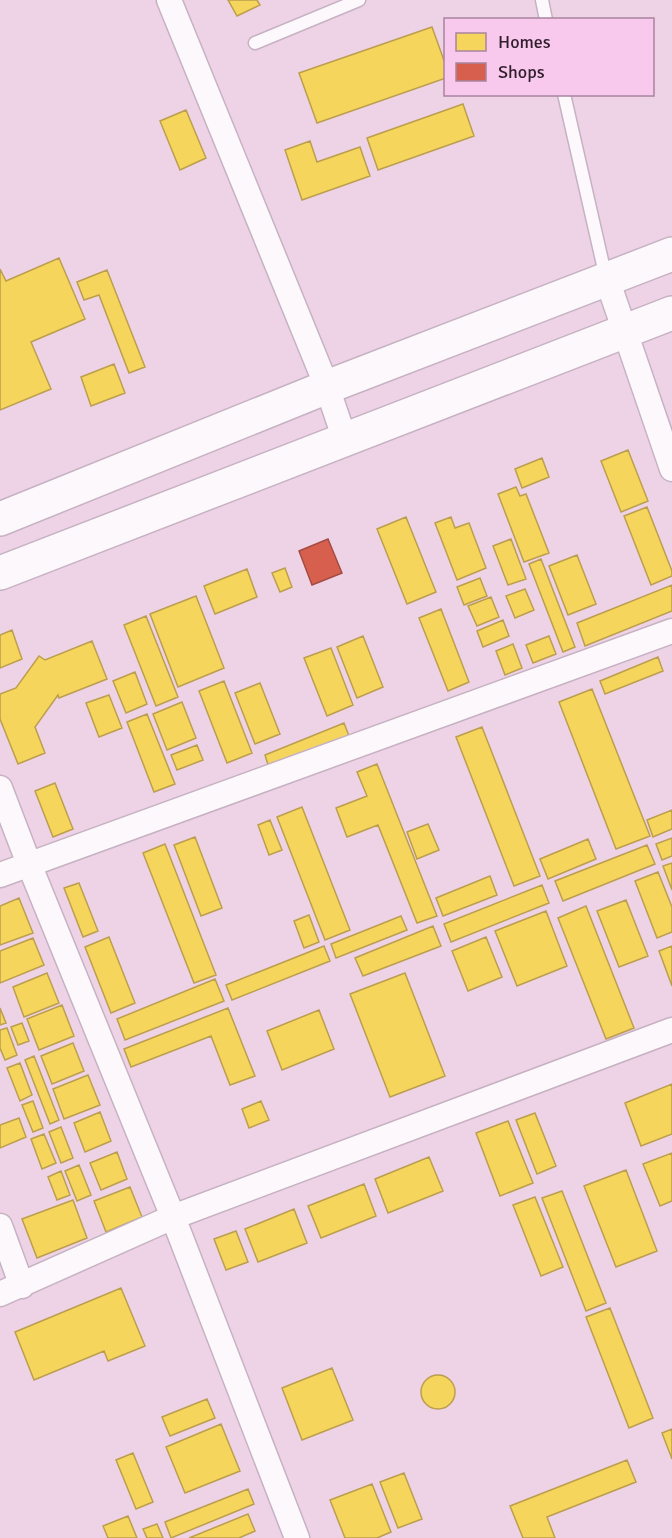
<svg xmlns="http://www.w3.org/2000/svg" width="672" height="1538" viewBox="0 0 672 1538" font-family="Signika,sans-serif">
	<rect width="100%" height="100%" fill="#eed3e7"/>
	<path fill="#f6d55c" stroke="#bb9e4e" stroke-width="1.5" d="M228,0h29l3,5 -23,11z
		M432,27l14,39v12l-129,45 -18,-50z
		M463,104l11,32 -96,34 -11,-32z
		M186,110l20,48 -26,12 -20,-49z
		M310,141l7,21 43,-15 10,29 -68,24 -17,-50z
		M59,258l26,61 -54,23 20,47 -51,21v-141l6,12z
		M107,270l38,97 -16,6 -30,-78 -15,5 -7,-18z
		M114,364l11,29 -34,13 -10,-29z
		M628,450l20,51 -27,11 -20,-51z
		M542,458l7,19 -27,11 -7,-19z
		M516,487l4,9 6,-2 23,59 -25,9 -26,-68z
		M647,507l25,64v5l-21,9 -27,-69z
		M406,517l30,75 -29,12 -30,-75z
		M451,517l4,11 14,-5 17,45 -29,12 -22,-57z
		M511,539l15,40 -18,6 -15,-39z
		M577,555l19,49 -28,11 -19,-49z
		M541,559l34,88 -12,5 -34,-88z
		M285,568l7,19 -12,5 -8,-19z
		M247,569l10,28 -42,17 -11,-28z
		M480,578l7,18 -23,9 -7,-18z
		M672,585v26l-87,35 -8,-23z
		M525,589l9,21 -19,8 -9,-22z
		M196,596l28,72 -46,19 -28,-73z
		M491,597l8,20 -22,9 -9,-20z
		M441,609l28,73 -21,9 -29,-73z
		M146,616l32,81 -22,9 -32,-81z
		M503,620l6,16 -26,11 -6,-16z
		M12,630l10,29 -22,9v-33z
		M363,636l20,51 -26,11 -20,-51z
		M549,636l7,18 -23,9 -7,-18z
		M92,641l15,38 -48,19 -1,-3 -23,32 10,26 -27,11 -18,-45v-25l16,-6 23,-32 6,4z
		M513,644l9,24 -17,7 -9,-24z
		M331,648l22,57 -26,11 -23,-58z
		M658,657l5,14 -58,23 -5,-13z
		M135,672l12,32 -21,9 -13,-32z
		M224,681l28,72 -25,10 -28,-72z
		M260,683l20,51 -25,10 -20,-51z
		M592,689l58,147 -34,13 -57,-147z
		M109,695l13,33 -23,9 -13,-34z
		M182,702l14,36 -29,12 -14,-36z
		M147,714l28,70 -21,8 -27,-70z
		M344,723l5,13 -80,32 -4,-13z
		M482,727l58,149 -26,10 -58,-149z
		M197,745l6,15 -26,10 -6,-15z
		M377,764l60,152 -20,7 -39,-98 -31,12 -11,-29 31,-12 -10,-24z
		M55,783l18,46 -20,8 -18,-46z
		M302,807l48,123 -25,10 -48,-123z
		M672,810v19l-19,8 -6,-17z
		M270,820l12,30 -13,5 -11,-30z
		M428,824l11,26 -22,9 -10,-27z
		M195,837l27,71 -21,8 -27,-71z
		M672,838v18l-10,4 -6,-16z
		M588,839l8,20 -48,20 -8,-20z
		M165,844l51,131 -22,8 -51,-130z
		M647,845l8,19 -92,37 -8,-20z
		M672,863v27l-9,-24z
		M658,872l14,35v25l-15,6 -22,-57z
		M490,876l7,19 -54,21 -7,-18z
		M79,883l19,48 -15,6 -19,-49z
		M542,885l7,18 -98,39 -7,-18z
		M19,898l14,35 -33,12v-39z
		M626,900l22,56 -29,11 -22,-56z
		M586,906l48,122 -28,11 -48,-121z
		M546,911l21,55 -50,20 -22,-55z
		M309,915l10,27 -15,6 -10,-27z
		M401,916l6,14 -71,28 -5,-14z
		M433,926l8,20 -78,30 -8,-18z
		M109,937l26,66 -24,10 -26,-66z
		M486,937l16,40 -34,14 -16,-40z
		M33,938l11,27 -44,18v-32z
		M324,946l6,15 -98,39 -6,-15z
		M672,946v40l-13,-35z
		M47,973l12,30 -35,14 -11,-30z
		M405,973l40,103 -55,21 -40,-103z
		M215,979l9,22 -99,39 -8,-21z
		M62,1005l12,31 -35,14 -12,-31z
		M0,1008l6,15 -6,2z
		M228,1008l27,68 -25,9 -19,-49 -80,31 -7,-18z
		M319,1010l15,39 -52,21 -15,-39z
		M22,1023l7,18 -11,4 -7,-18z
		M7,1028l10,27 -12,5 -5,-12v-18z
		M73,1043l11,28 -32,13 -11,-28z
		M34,1056l25,64 -9,4 -25,-64z
		M20,1063l12,32 -12,6 -13,-33z
		M88,1075l12,30 -36,14 -11,-30z
		M672,1084v50l-31,12 -16,-43z
		M33,1101l10,27 -10,4 -11,-27z
		M261,1101l8,19 -20,8 -7,-19z
		M100,1112l11,29 -26,11 -11,-29z
		M535,1113l21,53 -19,8 -21,-54z
		M19,1118l7,19 -26,11v-23z
		M508,1121l25,62 -33,13 -24,-63z
		M61,1127l12,31 -12,5 -12,-31z
		M44,1134l12,29 -14,6 -11,-30z
		M117,1152l10,27 -26,11 -11,-27z
		M672,1153v48l-12,5 -17,-42z
		M429,1157l14,34 -55,22 -13,-34z
		M79,1165l12,30 -14,6 -12,-30z
		M626,1170l31,81 -41,16 -32,-81z
		M61,1171l9,24 -13,5 -9,-23z
		M364,1184l12,32 -55,22 -13,-32z
		M130,1187l12,30 -36,15 -12,-31z
		M562,1191l44,112 -20,8 -44,-113z
		M535,1197l28,70 -22,9 -28,-71z
		M73,1200l14,38 -50,20 -15,-39z
		M294,1209l13,34 -49,19 -13,-33z
		M236,1231l12,31 -22,8 -12,-31z
		M121,1288l24,58 -37,15 -4,-10 -70,29 -19,-48z
		M610,1308l43,110 -24,10 -43,-111z
		M332,1368l21,52 -51,20 -20,-52z
		M421 1392a17 17 0 1 1 34 0a17 17 0 1 1-34 0Z
		M207,1399l8,19 -45,18 -8,-19z
		M221,1424l19,47 -55,22 -19,-46z
		M672,1429v30l-10,-26z
		M133,1453l20,49 -17,7 -20,-49z
		M627,1460l9,22 -89,35 8,21h-32l-13,-32z
		M404,1473l18,46 -24,9 -18,-46z
		M372,1484l19,48 -14,6h-32l-15,-38z
		M248,1489l6,15 -83,34 -6,-16z
		M248,1514l7,17 -16,7h-50z
		M128,1516l9,22h-29l-5,-12z
		M157,1524l6,14h-16l-4,-9z"/>
	<path fill="#d6604d" stroke="#a44c43" stroke-width="1.5" d="M328,539l14,34 -30,12 -13,-34z"/>
	<g fill="none" stroke-linecap="round" stroke-linejoin="round">
		<defs>
			<path id="service" d="M542,0l4,20
				M255,43l104,-43
				M564,94l42,184"/>
			<path id="minor" d="M169,0l158,387 18,53
				M607,279l65,190
				M0,788l29,76 144,353 124,321
				M0,875l672,-244
				M0,1226l22,60
				M0,1294l173,-77 499,-187"/>
			<path id="secondary" d="M0,519l327,-132 345,-133
				M0,573l672,-260"/>
		</defs>
		<use href="#service" stroke="#c6b2c2" stroke-width="15"/>
		<use href="#minor" stroke="#c6b2c2" stroke-width="27"/>
		<use href="#secondary" stroke="#c6b2c2" stroke-width="36"/>
		<use href="#service" stroke="#fcf8fb" stroke-width="12"/>
		<use href="#minor" stroke="#fcf8fb" stroke-width="24"/>
		<use href="#secondary" stroke="#fcf8fb" stroke-width="33"/>
	</g>
	<rect x="444" y="18" width="210" height="78" fill="#f9c8ed" stroke="#a984a0" stroke-width="1.5"/>
	<rect x="456" y="33" width="30" height="18" fill="#f6d55c" stroke="#a984a0" stroke-width="1.5"/>
	<text x="498" y="48" font-size="18" fill="#301e2d">Homes</text>
	<rect x="456" y="63" width="30" height="18" fill="#d6604d" stroke="#a984a0" stroke-width="1.5"/>
	<text x="498" y="78" font-size="18" fill="#301e2d">Shops</text>
</svg>
